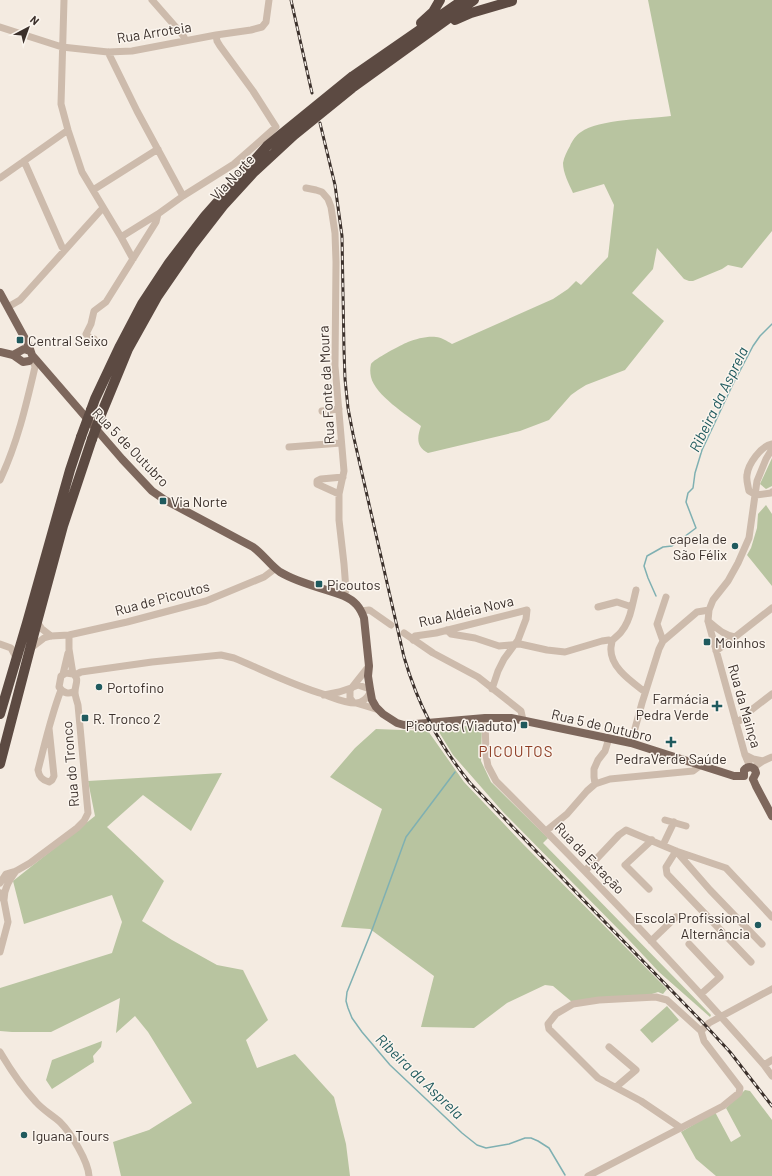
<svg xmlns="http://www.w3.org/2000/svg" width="772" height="1176" viewBox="0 0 772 1176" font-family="Barlow,sans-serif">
	<rect width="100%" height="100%" fill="#f4ebe1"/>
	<path fill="#b8c4a0" d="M648,0h124v231l-30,37 -14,-3 -6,4 -29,12h-4l-5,-2 -27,-31 -4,21 -21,24 32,28 -39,49 -39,15 -8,5 -7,5 -22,25 -29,11 -92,22c-12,-6 -11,-16 -7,-27 -14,-11 -46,-31 -50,-49 -1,-4 -1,-9 0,-13 3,-5 30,-19 37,-22 8,-3 19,-6 28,-5 5,0 11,4 16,7l101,-45 15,-10 8,-8 5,4 27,-28 6,-52 -10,-21 -31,9c-4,-9 -10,-20 -10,-30 1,-6 4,-12 7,-17 2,-5 6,-11 11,-14 17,-13 68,-13 90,-16z
		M772,458v28l-6,3 -6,-5z
		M766,505l6,9v72l-25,-31 4,-7 6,-20 1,-14z
		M477,724h5l-1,37 10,21 57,56 -5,5 168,172 -1,2 -51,-45 -30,-32 -126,-128 -50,-57 -14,-23 4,-2z
		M376,729l52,2 36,51 59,62 144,145 -4,5 -5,-2 -9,3 -77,7 -19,-16 -8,-1 -38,18 -33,25 -53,-1 13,-51 -64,-47 -29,-2 41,-118 -52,-32 25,-29z
		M222,773l-31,58 -48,-36 -36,32 57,54 -22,40 30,19 45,25 26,5 25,50 -22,20 11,28 38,-14 39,43 12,47 4,32h-229l-8,-34 36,-12 43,-27 -44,-71 -13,-16 -19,17 4,-35 -69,34h-39l-12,-1v-43l112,-35 10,-31 -10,-27 -88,29 -11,-43 82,-65 -7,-35z
		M667,1006l12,14 -27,23 -12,-13z
		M102,1041l-1,6 -8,9 1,6 -42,27 -6,-9 6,-20z
		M745,1090l5,1 22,29v56h-56l-20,-17 -15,-27 34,-20 16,30 10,-6 -15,-28z"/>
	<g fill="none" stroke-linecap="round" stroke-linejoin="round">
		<path stroke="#7fb0b2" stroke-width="1.5" d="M656,596l-8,-18 -4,-12 3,-10 16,-9 9,-1 24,-18 -10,-26 2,-9 5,-5 2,-15 7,-23 31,-66 20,-38 7,-10 12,-12
			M455,772l-49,65 -34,93 -25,62 -1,9 2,7 4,10 10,14 28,33 72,68 15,12 9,3 23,-4 16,-6h6l7,3 11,7 16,27"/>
		<path stroke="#cdbbac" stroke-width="7" d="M64,0l-3,104 7,26 14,42 39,65 12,22
			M152,0l29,33 3,4 1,4
			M0,27l62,20 46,5 24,-1 84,-16 35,-5 11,-3 4,-5 3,-22
			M108,52l29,59 46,85
			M24,161l38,86 3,3
			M0,178l68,-48
			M306,188l10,2 6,2 6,7 3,8 4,26 1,29 -1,104 9,105 -5,23v26l5,44 2,26 -2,6
			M93,190l65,-41
			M121,237l37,-23 25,-18 51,-32 42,-37 -23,-36 -33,-45 -3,-5 -1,-6
			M8,307l12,-7 81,-90 3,-1
			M94,339l-4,-1 -4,-4 5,-10 3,-13 12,-9 50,-80 2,-8
			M322,411l17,-2
			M772,444c-11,2 -24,20 -25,31 -1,5 1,11 2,16l7,4 15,-2 1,-1
			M289,447l52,-4
			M0,480c17,-36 26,-74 35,-113l-1,-3
			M339,494l-22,-10v-3l4,-2 22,-2
			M598,607l19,-5 15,5c-2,9 -5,18 -11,25 -2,3 -7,6 -9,9 0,1 -1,6 -1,6 -2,20 21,35 34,45
			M632,607l4,-17
			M361,611l8,-1 2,1 20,14
			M708,621c9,7 15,14 27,16
			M37,622l5,7 9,7
			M447,630l4,4 24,4 24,8 21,-2 27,6 18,2 37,-11 7,-1 3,1
			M404,633l29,20 45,24 43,34 2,9
			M413,640l2,-4 21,-3 91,-23 -1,9 -8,21 -14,19 -6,12 -6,18
			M663,641l-6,-17 9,-27
			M0,644l11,4 6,11
			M31,648l13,-10 7,-2 18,-1 58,-13 79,-21 58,-24 8,-6 2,-4
			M716,651l19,-14 37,-29
			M63,674l5,-21
			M73,674l-7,-1 -5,3 -2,11c4,6 10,8 16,4
			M75,675l6,-3 71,-10 69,-7 13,3c29,12 58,27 89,36 11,4 21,9 33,9 7,0 11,-5 14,-10
			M353,687l5,-2 12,4
			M324,695l15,-3 12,-4
			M353,702l-3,-4v-8l19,-24
			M356,703l23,7
			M485,718l1,37 2,11 8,15c92,92 182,186 268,284l8,11
			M736,723l9,-6 5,-6 22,-17
			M49,728l5,48 -2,4 -3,2c-7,-2 -10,-5 -11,-12 7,-27 13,-54 23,-80
			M631,743l11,-40 17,-54 4,-8 34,-29 12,-2
			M745,755l8,4 10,2
			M750,767l-5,-12 -37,-134 1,-11 4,-10 15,-19 10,-18 11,-25 8,-57 9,-22 6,-10
			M753,768l10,-7 9,-4
			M595,784l-1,-7v-8l4,-9 7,-9 4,-13
			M665,820l21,6
			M546,831l21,-17 20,-23 8,-7 15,-5 83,-8 8,-6
			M663,845l11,-23
			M676,851l-10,16 1,7 84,88
			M676,851l34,39 52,54
			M585,871l34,-36 7,-5 50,21 50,17 46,49
			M0,883l6,-9 10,-3 14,-8 47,-35 7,-7 4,-8 -10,-108c-1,-4 -3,-9 -3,-13 0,-8 5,-13 -2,-18l-4,-25v-14
			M649,889l-24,-24 27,-25
			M0,893l4,8 4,21 -8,30
			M4,900c0,-12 5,-19 12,-29
			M651,941l25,-24
			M689,944l31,33 -19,17
			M609,1047l27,23 -20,17
			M0,1052c10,17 22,35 36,50 7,8 16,13 24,20 11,11 28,39 29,54
			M764,1065l8,-5
			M681,1128l-40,-27 -43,-23 -49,-49 -1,-5 8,-10 17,-10 26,-4 57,-3 11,3 34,31
			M588,1176l135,-70 16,-13 1,-5 -36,-47 -3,-10 8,-8 63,-34"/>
		<path stroke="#7d675c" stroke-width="8" d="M0,293l29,53 3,9 90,104 30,32 13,9 88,47c10,7 17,18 27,25 20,12 44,16 64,24 11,5 16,11 20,22l5,48 -1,10 2,13 2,11 4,7 7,7 14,9 7,2 81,-7h26l120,25 103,33h10
			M0,352l13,3 10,7 6,-1
			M13,355l11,-6 6,2
			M744,776v-6c5,-5 11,-3 12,3l-3,6
			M753,779l3,7 16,30"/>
		<path stroke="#5c4a42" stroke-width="10" d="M455,20l16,-7 41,-12
			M421,23l12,-11 7,-12
			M91,410l4,-11 25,-53 22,-42 27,-41 36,-47 62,-70 86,-70 110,-76
			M100,417l28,-68 29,-52 35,-51 31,-40 31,-34 40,-37 58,-47 122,-88
			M0,714l27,-91 43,-153 11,-33
			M0,764l37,-142 26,-96 29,-87"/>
		<defs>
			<path id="rail" d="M291,0l21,93
				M320,123l15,62 7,51 2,114 1,29 3,29 5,26 51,223c14,48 34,86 66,126l236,243 24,26 42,54"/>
		</defs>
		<use href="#rail" stroke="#3b302b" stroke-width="3"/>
		<use href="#rail" stroke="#fbf5ee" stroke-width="1.5" stroke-dasharray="4.5" stroke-linecap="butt"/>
		<path stroke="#5c4a42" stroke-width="10" d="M81,437l10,-27
			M92,439l8,-22"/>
	</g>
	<g fill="#1f5a5e" stroke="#fbf5ee" stroke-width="1.5">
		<rect x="16" y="336" width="8" height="8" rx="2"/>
		<rect x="159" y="497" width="8" height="8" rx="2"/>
		<circle cx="735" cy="546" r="4"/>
		<rect x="315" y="580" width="8" height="8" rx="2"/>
		<rect x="703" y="638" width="8" height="8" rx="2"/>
		<circle cx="99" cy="687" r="4"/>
		<path d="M715 700h4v4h4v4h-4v4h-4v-4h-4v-4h4z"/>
		<rect x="81" y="714" width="8" height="8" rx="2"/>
		<rect x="520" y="721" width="8" height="8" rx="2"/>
		<path d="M669 736h4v4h4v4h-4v4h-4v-4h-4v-4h4z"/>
		<circle cx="758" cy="925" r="4"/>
		<circle cx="24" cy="1135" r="4"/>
	</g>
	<g text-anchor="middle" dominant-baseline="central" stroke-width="3" stroke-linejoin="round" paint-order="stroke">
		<g font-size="14" fill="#3b302b" stroke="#fbf5ee">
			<text transform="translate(154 32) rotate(-9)">Rua Arroteia</text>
			<text transform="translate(232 177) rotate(-47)">Via Norte</text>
			<text transform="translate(326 385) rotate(-93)">Rua Fonte da Moura</text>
			<text transform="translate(131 447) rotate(46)">Rua 5 de Outubro</text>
			<text transform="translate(162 598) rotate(-15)">Rua de Picoutos</text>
			<text transform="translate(466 611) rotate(-13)">Rua Aldeia Nova</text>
			<text transform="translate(745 706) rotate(74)">Rua da Mainça</text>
			<text transform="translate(602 725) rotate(13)">Rua 5 de Outubro</text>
			<text transform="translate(70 764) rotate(-95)">Rua do Tronco</text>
			<text transform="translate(590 858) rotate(46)">Rua da Estação</text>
		</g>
		<g font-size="14" fill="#3b302b" stroke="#fbf5ee" text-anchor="start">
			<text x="28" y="340">Central Seixo</text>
			<text x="171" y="501">Via Norte</text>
			<text x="727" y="538" text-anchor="end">capela de<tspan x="727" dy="16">São Félix</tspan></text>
			<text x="327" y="584">Picoutos</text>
			<text x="715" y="642">Moinhos</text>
			<text x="107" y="687">Portofino</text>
			<text x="709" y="698" text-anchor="end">Farmácia<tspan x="709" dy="16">Pedra Verde</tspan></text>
			<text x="93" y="718">R. Tronco 2</text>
			<text x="516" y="725" text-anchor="end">Picoutos (Viaduto)</text>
			<text x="671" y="758" text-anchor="middle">PedraVerde Saúde</text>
			<text x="750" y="917" text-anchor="end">Escola Profissional<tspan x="750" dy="16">Alternância</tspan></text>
			<text x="32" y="1135">Iguana Tours</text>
		</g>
		<g font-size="15" font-style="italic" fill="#1f5a5e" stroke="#fbf5ee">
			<text transform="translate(718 399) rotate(-64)">Ribeira da Asprela</text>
			<text transform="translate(420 1076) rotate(44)">Ribeira da Asprela</text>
		</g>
		<g font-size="15" letter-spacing="1" fill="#8c3b22" stroke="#fbf5ee">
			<text x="516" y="751">PICOUTOS</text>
		</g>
	</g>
	<g transform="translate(28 28) rotate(41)" stroke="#fbf5ee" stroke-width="3" paint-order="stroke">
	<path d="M0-3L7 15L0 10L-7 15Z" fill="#3b302b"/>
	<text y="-6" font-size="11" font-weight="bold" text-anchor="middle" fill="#3b302b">N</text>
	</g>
</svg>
